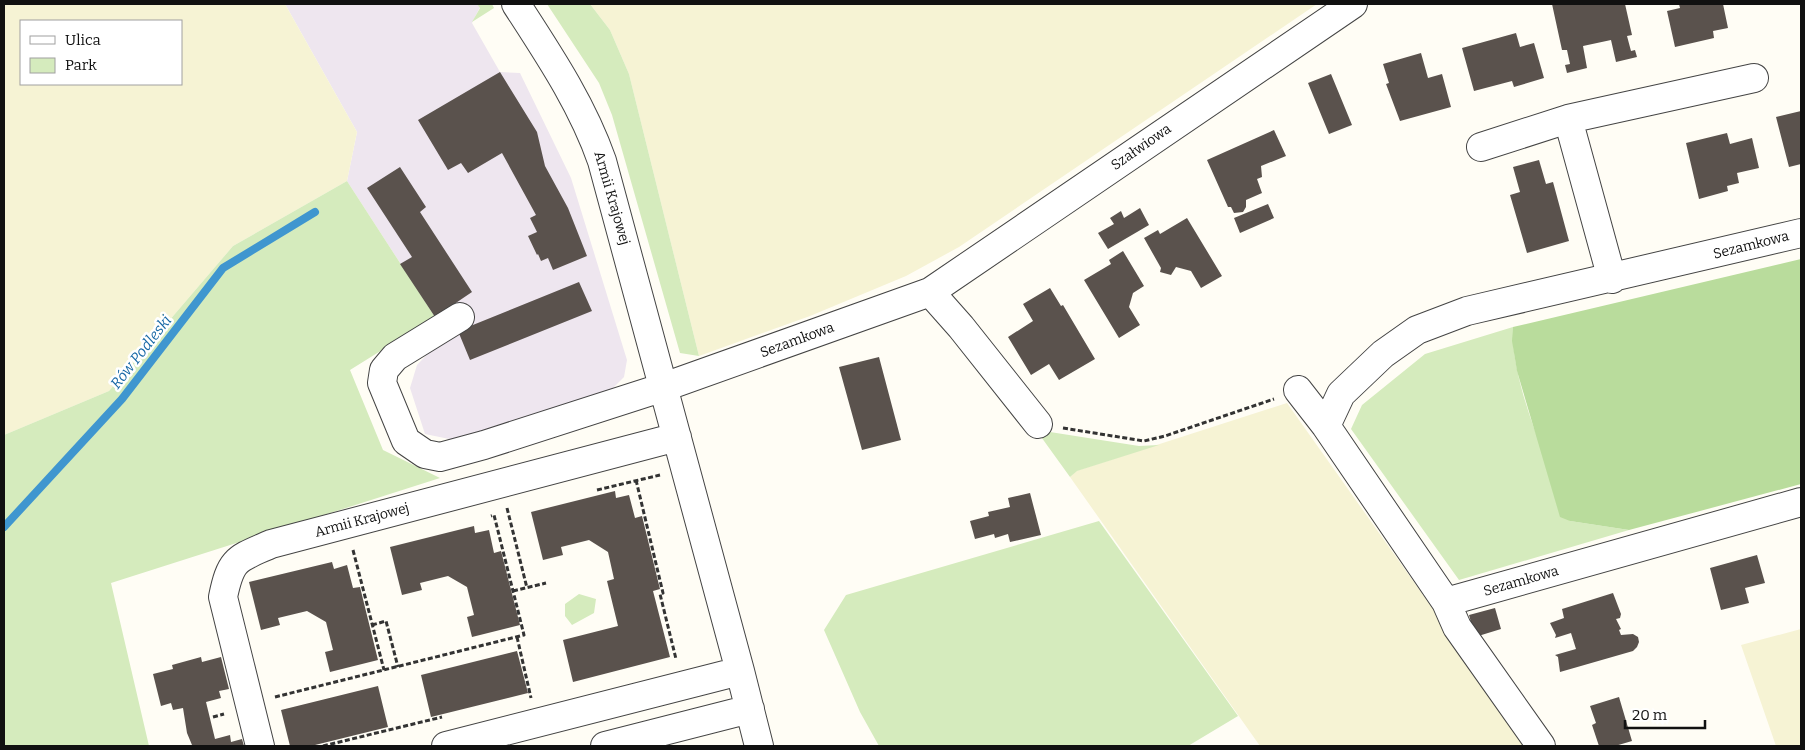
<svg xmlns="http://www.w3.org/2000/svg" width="1805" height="750" viewBox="0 0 1805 750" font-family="Bitter,serif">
	<rect width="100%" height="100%" fill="#fffdf5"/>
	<path fill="#eee6ef" d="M285,4h192l3,3 -8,16 28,49 20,1 51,105 56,182 -3,17 -19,19 -146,45 -34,-7 -15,-46 7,-23 24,-25 -6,-23 -88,-136 10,-49z"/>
	<path fill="#f6f3d4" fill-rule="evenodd" d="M4,4h281l72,128 -10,49 -114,65 -124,145 -105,44zM21,21h160v63h-160z
		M590,4h727l-358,243 -53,29 -96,40 -111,40 -70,-282 -19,-44z
		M1287,403l243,343h-270l-190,-269 6,-6z
		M1801,629v117h-25l-35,-101z"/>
	<path fill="#d5ebbd" d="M477,4h15l2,4 -22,14 8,-14z
		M547,4h43l20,26 19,44 70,282 -19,-3 -68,-238 -13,-32z
		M347,181l88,136 -85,53 33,80 57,28 -329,105 38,163h-145v-311l105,-44 124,-145z
		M1513,327c-3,56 37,140 57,194l59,9 -170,50 -108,-151 11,-24 63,-51z
		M1050,432l89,14 20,-1 -82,26 -7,6 -31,-43z
		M1099,521l139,195 -50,30h-309l-19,-34 -36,-82 22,-35z
		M579,594l17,5 -2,14 -22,12 -7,-9v-12z"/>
	<path fill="#b9dc9c" d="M1801,259v225l-172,46 -59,-9 -10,-4 -43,-146 -5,-30 1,-14z"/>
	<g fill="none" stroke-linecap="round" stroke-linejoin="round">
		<path stroke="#3f96cf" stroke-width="8" d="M4,527l118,-128 101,-131 92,-56"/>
	</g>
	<path fill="#5a524d" d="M1552,4h73l7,31 -5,1 4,15 4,-1 2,7 -21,5 -5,-22 -28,6 4,22 -20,5 -2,-8 5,-1 -3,-14h-5z
		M1679,4h44l5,24 -15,3 1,7 -39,9 -8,-36 13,-3z
		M1516,33l4,14 14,-4 10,35 -30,9 -2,-6 -38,10 -12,-43z
		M1421,53l7,25 14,-4 9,33 -51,14 -14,-37 3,-1 -6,-19z
		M500,72l37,60 8,34 23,42 19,48 -34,14 -5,-12 -7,3 -3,-7 -1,1 -9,-19 9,-4 -7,-14 6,-3 -34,-62 -34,20 -7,-10 -13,7 -30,-50z
		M1331,74l21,51 -23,9 -21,-51z
		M1801,111v53l-12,3 -13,-50z
		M1274,130l12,26 -25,10 1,11 -5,2 5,14 -16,7v7l-3,5 -9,1 -3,-6h-3l-21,-47z
		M1727,133l3,11 22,-6 7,30 -22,5 2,10 -12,3 1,5 -29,8 -13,-56z
		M1539,160l7,24 7,-2 16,59 -42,12 -17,-58 10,-3 -7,-25z
		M400,167l26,40 -6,5 52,80 -37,25 -35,-53 12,-7 -45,-69z
		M1268,204l6,14 -34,15 -6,-15z
		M1140,208l9,17 -41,24 -10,-16 16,-9 -4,-6 11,-7 3,7z
		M1187,218l35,58 -21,12 -10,-17 -15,-4 -5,8 -11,-3 1,-4 -17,-30 14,-8 2,4z
		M1123,251l21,35 -11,7 -4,14 11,18 -21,13 -35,-58 27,-16 -2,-4z
		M579,282l13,29 -122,49 -12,-29z
		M1050,288l11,18 2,-1 32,54 -36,21 -10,-16 -18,11 -23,-38 25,-16 -10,-17z
		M879,357l22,83 -39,10 -23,-83z
		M615,491l1,7 13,-3 6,23 7,-2 18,73 -7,2 17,66 -97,25 -10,-42 55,-14 -11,-45 7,-2 -6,-27 -19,-12 -28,7 2,8 -20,5 -12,-48z
		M1030,493l11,42 -31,7 -2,-8 -13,4 -1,-4 -19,5 -5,-18 19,-5 -1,-4 22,-5 -2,-9z
		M474,526l1,7 14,-3 5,23 7,-2 19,74 -48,12 -5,-20 7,-2 -7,-28 -19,-11 -28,7 2,7 -20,5 -12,-48z
		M1757,555l8,28 -20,5 4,15 -28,7 -11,-42z
		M332,562l2,7 13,-4 6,23 7,-1 18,73 -48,12 -5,-20 8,-2 -7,-28 -19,-11 -29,7 2,7 -19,5 -12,-48z
		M1613,593l8,21 -1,4 -4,1 5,10 -2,1 2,5 12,-1 5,3 1,5 -2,5 -4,4 -73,21 -2,-15 -3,-2 21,-6 -5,-16 -16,5 1,-3 -6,-12 14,-5 -2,-9z
		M1495,608l6,21 -26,8 -6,-22z
		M517,651l11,42 -97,24 -10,-42z
		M201,657l1,5 19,-5 8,32 -10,2 2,7 -15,4 9,37 15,-4 1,7 11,-3 2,7h-56l4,-1 -5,-12 -4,-25 -10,2 -2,-7 -10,3 -8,-32 20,-5 -1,-4z
		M378,686l10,41 -77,19h-21l-9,-36z
		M1619,697l13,44 -17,5h-16l-7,-21 4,-2 -6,-17z"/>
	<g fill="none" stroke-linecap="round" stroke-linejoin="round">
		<defs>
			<path id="minor" d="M516,4c33,51 66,100 86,157l138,510 19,75
				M1568,119l44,160
				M1481,147l87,-28 186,-41
				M1801,233l-334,78 -50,19 -34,24 -42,40 -15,32 120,176 355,-100
				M930,292l31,35 77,97
				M460,317l-65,40 -11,13 -2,13 24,58 19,13 15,3 44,-12 180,-58 266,-95 423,-288
				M1298,390l28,36
				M1446,602l11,25 84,119
				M260,746l-37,-149c8,-39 14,-38 48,-53l406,-107
				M446,746l294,-75
				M605,746l145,-37"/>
		</defs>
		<use href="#minor" stroke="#444" stroke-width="30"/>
		<path stroke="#333" stroke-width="3" stroke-dasharray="5 2.5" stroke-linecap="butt" d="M1063,428l81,13 21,-5 109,-37
			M636,480l27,113 -3,1 16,65
			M597,490l63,-15
			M507,508l20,80
			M353,550l31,120
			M513,591l33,-8
			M372,625l14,-4 12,46
			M517,637l14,61
			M275,697l249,-62 -30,-120 -3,1
			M213,717l11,-3
			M323,746l119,-29"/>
		<use href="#minor" stroke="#fff" stroke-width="28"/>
	</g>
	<g text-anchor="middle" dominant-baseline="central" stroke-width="5" stroke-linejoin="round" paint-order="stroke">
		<g font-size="14" fill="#111" stroke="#fff">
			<text transform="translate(1141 147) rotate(-35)">Szałwiowa</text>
			<text transform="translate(612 198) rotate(74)">Armii Krajowej</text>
			<text transform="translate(1751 245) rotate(-14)">Sezamkowa</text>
			<text transform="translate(797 340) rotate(-20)">Sezamkowa</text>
			<text transform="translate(362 520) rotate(-15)">Armii Krajowej</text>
			<text transform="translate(1521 581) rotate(-16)">Sezamkowa</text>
		</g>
		<g font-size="15" font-style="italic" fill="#1768a6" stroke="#fff">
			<text transform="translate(141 352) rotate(-52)">Rów Podleski</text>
		</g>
	</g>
	<rect width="1805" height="750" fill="none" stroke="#111111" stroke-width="10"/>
	<rect x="20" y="20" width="162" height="65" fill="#ffffff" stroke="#a0a0a0"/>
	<rect x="30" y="36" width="25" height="8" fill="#ffffff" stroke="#a0a0a0"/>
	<text x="65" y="45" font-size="15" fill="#111111">Ulica</text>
	<rect x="30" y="58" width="25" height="15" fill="#d5ebbd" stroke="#a0a0a0"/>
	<text x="65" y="70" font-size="15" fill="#111111">Park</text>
	<path d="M1625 720v8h80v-8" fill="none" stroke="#111111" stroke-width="2.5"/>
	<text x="1632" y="720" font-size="15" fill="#111111" stroke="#ffffff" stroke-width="4" paint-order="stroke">20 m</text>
</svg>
